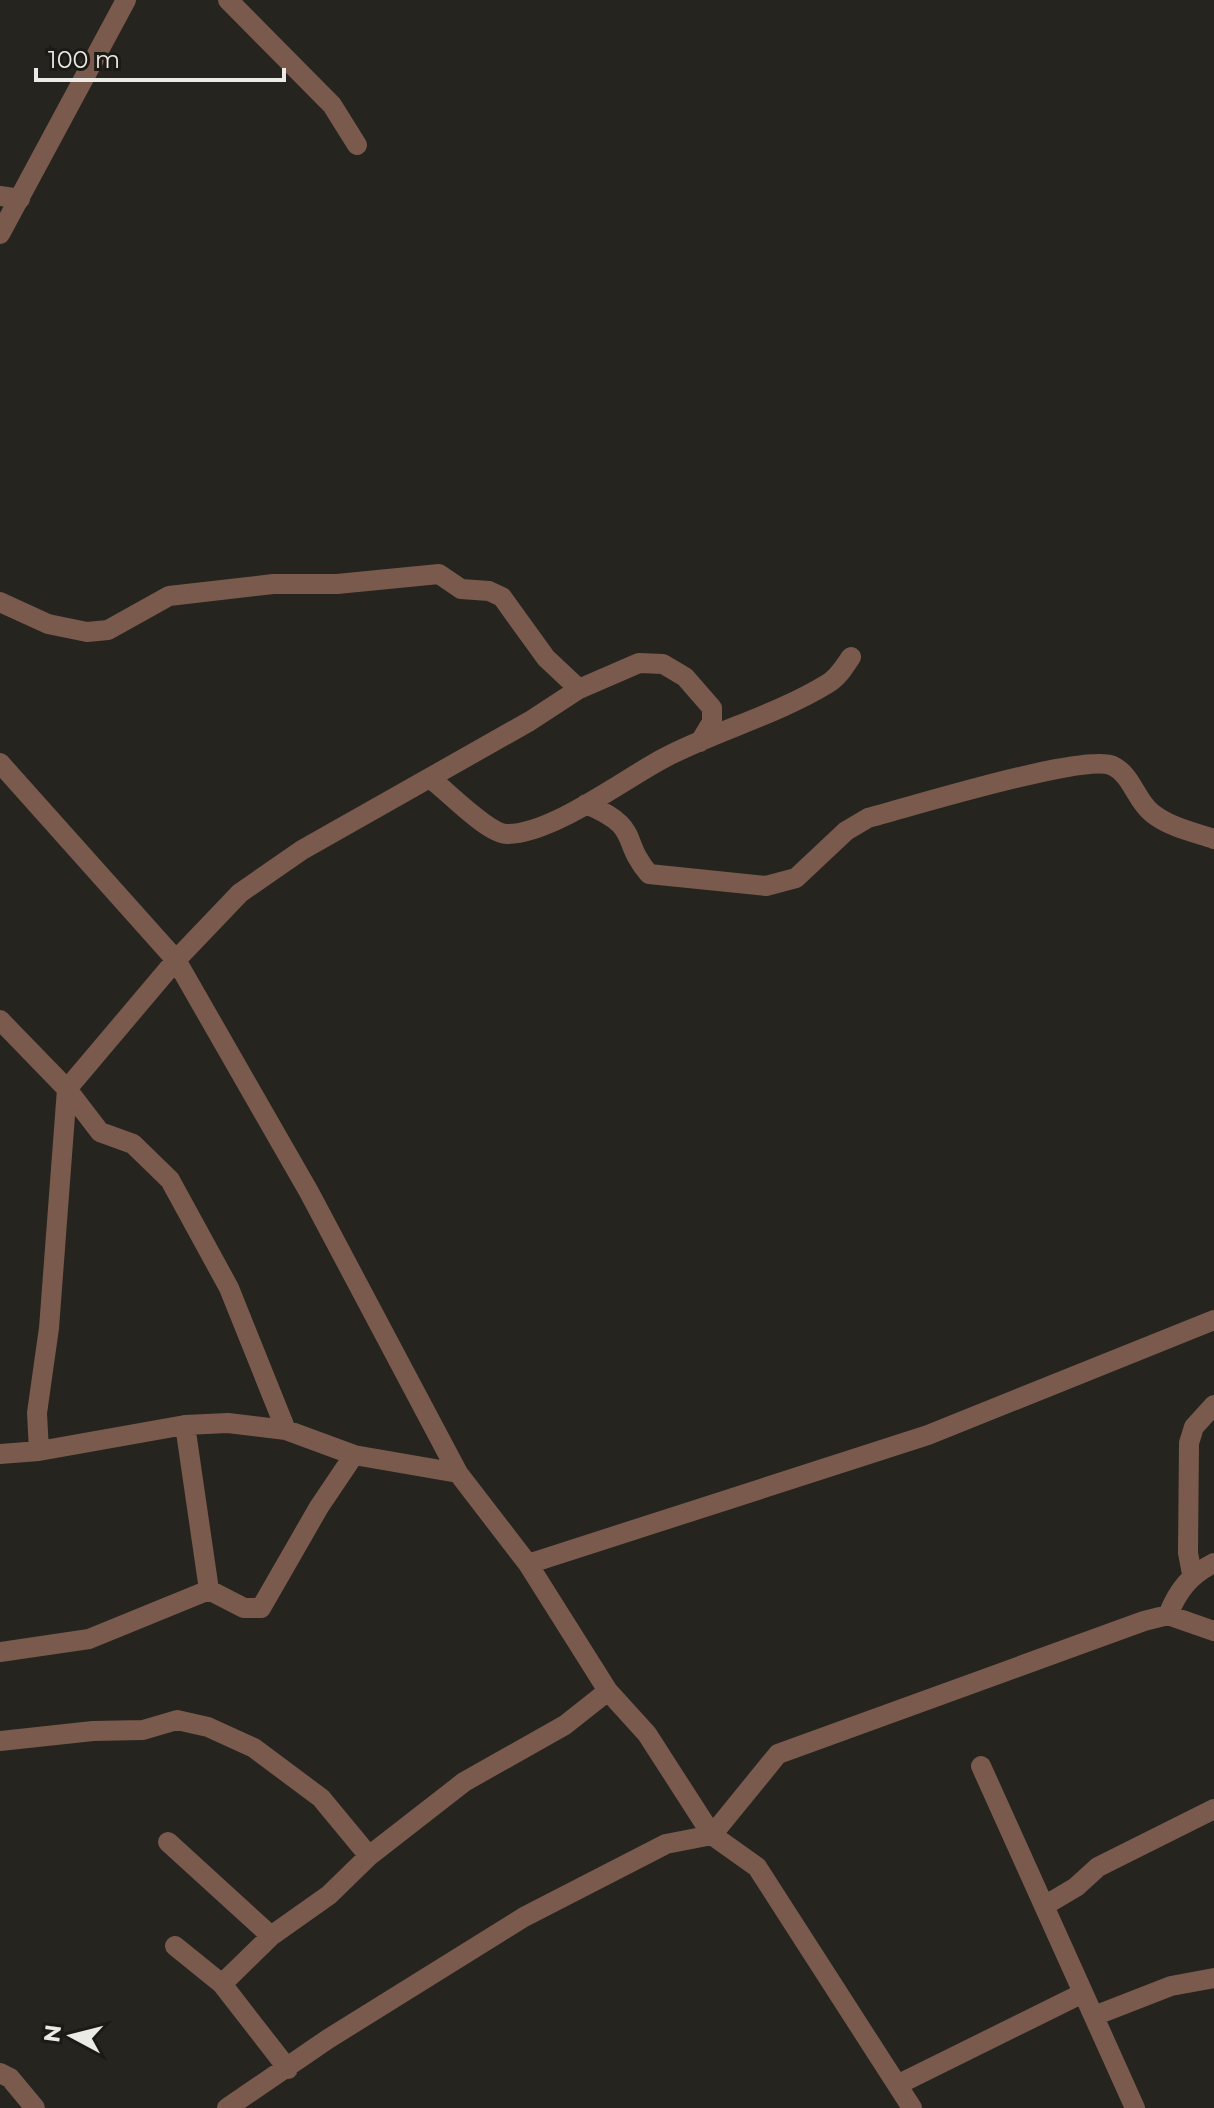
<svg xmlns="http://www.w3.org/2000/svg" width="1214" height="2108" viewBox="0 0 1214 2108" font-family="Montserrat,sans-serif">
	<rect width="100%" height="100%" fill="#25241e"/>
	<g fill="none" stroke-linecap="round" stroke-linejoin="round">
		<path stroke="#795a4c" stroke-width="20" d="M228,0l104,105 25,40
			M0,196l20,3
			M0,602l48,22 39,8 21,-2 61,-34 104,-12h64l102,-10 22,15 28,2 13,6 44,61 33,31
			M0,763l176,197 133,232 149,281 70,91 80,127 39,43 65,101 45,32 155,241
			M430,778c17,13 58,56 77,56 46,0 118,-56 159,-77 52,-27 110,-42 161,-73 11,-6 17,-17 24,-27
			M586,804c57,24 33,35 63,70l117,12 30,-8 50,-47 22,-13c39,-10 218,-66 245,-52 19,9 23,35 39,47 17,14 41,19 62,26
			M0,1020l67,69 33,43 33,12 37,36 59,108 57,142
			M185,1425l24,165
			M39,1451l-2,-38 12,-85 18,-239 109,-129 64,-67 62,-43 228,-129 49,-32 60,-26 24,1 22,13 27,31v14l-12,20
			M0,1454l39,-3 146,-26 43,-2 58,7 68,25 104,18
			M528,1564l400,-129 286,-115
			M1192,1574l-4,-21 1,-110 5,-16 20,-22
			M1168,1615c10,-25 22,-40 46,-52
			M0,1652l89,-13 120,-49 35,18h17l58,-101 35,-52
			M0,1741l93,-10 50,-1 34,-10 31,7 46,21 67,50 48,58
			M981,1766l154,342
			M168,1842l103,94 -49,48 66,85
			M1044,1906l32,-19 22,-20 116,-58
			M271,1936l58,-41 40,-39 95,-74 101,-57 43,-34
			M175,1946l47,38
			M1094,2016l77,-30 43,-8
			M0,2073l10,5 25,30
			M899,2084l184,-91
			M227,2108l101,-69 196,-122 142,-73 46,-9 66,-81 366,-133 24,-6 46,16"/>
		<path stroke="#795a4c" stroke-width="20" d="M0,234l126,-234"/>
	</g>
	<g transform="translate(72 2036) rotate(277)" stroke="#1c1a15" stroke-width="6" paint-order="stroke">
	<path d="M0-6L14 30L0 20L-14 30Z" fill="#eaeae6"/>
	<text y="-12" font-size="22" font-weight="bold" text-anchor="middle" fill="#eaeae6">N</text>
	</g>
	<path d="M36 68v12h248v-12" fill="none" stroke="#eaeae6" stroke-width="4"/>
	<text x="48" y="68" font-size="24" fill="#eaeae6" stroke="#1c1a15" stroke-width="6" paint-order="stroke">100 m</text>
</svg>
